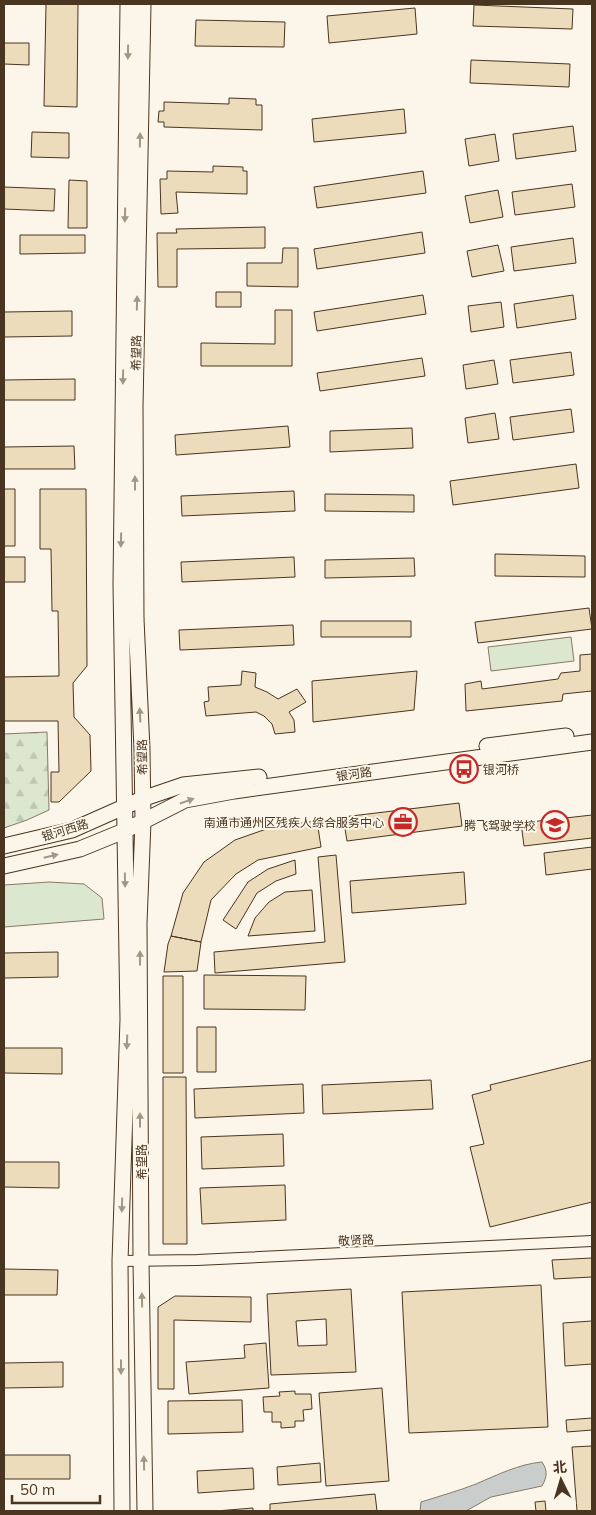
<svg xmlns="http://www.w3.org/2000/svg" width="596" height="1515" viewBox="0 0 596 1515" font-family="Mulish,'Noto Sans SC',sans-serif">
	<defs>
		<pattern id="forest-firs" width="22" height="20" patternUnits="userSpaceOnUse" patternTransform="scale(1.25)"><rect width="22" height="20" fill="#dce7d0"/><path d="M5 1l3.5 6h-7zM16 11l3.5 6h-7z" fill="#bec7b2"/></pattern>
	</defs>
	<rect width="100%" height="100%" fill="#fbf6e9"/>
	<path fill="#dce7d0" stroke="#887966" d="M571,637l3,24 -83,10 -3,-24z
		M49,882l35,2 18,14 2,21 -100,8v-42z"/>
	<path fill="url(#forest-firs)" stroke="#887966" d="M47,732l2,78 -22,10 -23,8v-94z"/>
	<path fill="#c9cecd" stroke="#887966" d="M542,1462c6,9 5,15 0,24l-51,11 -25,14h-46l1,-9c19,-6 37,-11 55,-18 21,-9 43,-20 66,-22z"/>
	<path fill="#ecdcbc" stroke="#4a3520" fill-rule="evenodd" d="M46,4h32l-1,103 -33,-1z
		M474,5l99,4 -1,20 -99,-3z
		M415,8l2,26 -88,9 -2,-27z
		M196,20l89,2 -1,25 -89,-1z
		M4,43h25v22l-25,-1z
		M471,60l99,4 -1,23 -99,-4z
		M229,98l27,1v6h6v25l-98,-3v-5h-6l1,-11h5v-9l65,2z
		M404,109l2,24 -92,9 -2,-23z
		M573,126l3,25 -60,8 -3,-25z
		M32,132l37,1v25l-38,-1z
		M495,134l4,27 -30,5 -4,-27z
		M213,166l30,1v4h4v23l-71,-2 2,21 -17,1 -1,-35h7v-8l46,1z
		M423,171l3,22 -109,15 -3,-21z
		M69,180l18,1v47h-19z
		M572,184l3,23 -60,8 -3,-23z
		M4,187l51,2 -1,22 -50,-2z
		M498,190l5,27 -33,6 -5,-27z
		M265,227v21l-88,1v38h-19l-1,-54h20l-1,-4z
		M422,232l3,21 -108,16 -3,-20z
		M20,235h65v18l-65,1z
		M573,238l3,25 -62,8 -3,-24z
		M498,245l6,26 -32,6 -5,-26z
		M283,248h15v39l-51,-1v-23h35z
		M216,292h25v15h-25z
		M423,295l3,19 -109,17 -3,-19z
		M573,295l3,24 -59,9 -3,-24z
		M501,302l3,25 -33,5 -3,-26z
		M275,310h17v56h-91v-23l74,1z
		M72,311v25l-68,1v-25z
		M571,352l3,23 -61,8 -3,-23z
		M422,358l3,18 -105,15 -3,-18z
		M494,360l4,24 -32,5 -3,-24z
		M75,379v21h-71v-20z
		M571,409l3,23 -61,8 -3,-23z
		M495,413l4,26 -31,4 -3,-25z
		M288,426l2,21 -114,8 -1,-20z
		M412,428l1,20 -83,4v-21z
		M74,446l1,23h-71v-22z
		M576,464l3,24 -126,17 -3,-24z
		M4,489h11v57h-11z
		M40,489h46l1,177 -14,17 1,34 16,18 1,36 -32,31h-8v-30h8l-1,-51h-54v-44l55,-1 -1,-65h-6l-1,-62h-11z
		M294,491l1,20 -113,5 -1,-20z
		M325,494l89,1v17l-89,-1z
		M495,554l90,2v21l-90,-1z
		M4,557h21v25h-21z
		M294,557l1,20 -113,5 -1,-20z
		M414,558l1,18 -90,2v-18z
		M589,608l3,21 -114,14 -3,-21z
		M321,621h90v16h-90z
		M293,625l1,20 -114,5 -1,-20z
		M592,654v37l-29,3 -1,7 -96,10 -1,-27 16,-3 1,8 76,-10 3,-6 19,-2v-16z
		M242,671l14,2 -1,14 12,5 11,7 19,-10 9,13 -17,10 5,8 1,12 -20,2 -3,-10 -8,-8 -8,-4 -50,4 -2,-14 5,-1 -1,-14 33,-2z
		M417,671l-3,39 -101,12 -1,-41z
		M459,803l3,23 -115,15 -4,-24z
		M592,815v23l-68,8 -3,-23z
		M317,821l4,26 -63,13 -22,14 -25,26 -10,42 -30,-6 12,-43 21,-31 31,-22 37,-13z
		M592,847v22l-46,6 -2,-22z
		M336,855l9,107 -130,11 -1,-21 111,-10 -7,-85z
		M295,860l1,14 -20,7 -19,12 -21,36 -13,-9 25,-38 20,-13z
		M464,872l2,32 -114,9 -2,-32z
		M312,890l3,41 -67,5 7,-18 14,-16 16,-10z
		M171,936l30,6 -4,29 -33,1 4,-28z
		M58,952v25l-54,1v-25z
		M204,975l102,1 -1,34 -101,-1z
		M163,976h20v97h-20z
		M197,1027h19v45h-19z
		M4,1048h58v26l-58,-1z
		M592,1060v142l-102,25 -20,-80 14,-3 -12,-49 19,-5 -1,-5z
		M163,1077h23l1,167h-24z
		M431,1080l2,29 -110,5 -1,-29z
		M303,1084l1,29 -109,5 -1,-29z
		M283,1134l1,32 -82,3 -1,-32z
		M4,1162h55v26l-55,-1z
		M285,1185l1,35 -84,4 -2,-36z
		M592,1258v19l-38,2 -2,-19z
		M4,1269l54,1 -1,25h-53z
		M541,1285l7,142 -139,6 -7,-141z
		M351,1289l5,83 -85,3 -4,-81zM326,1319l1,26 -29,1 -2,-25z
		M175,1296l76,1v25l-77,-2v69h-16v-82z
		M592,1321v43l-27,2 -2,-43z
		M266,1343l3,45 -80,6 -3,-32 59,-4 -1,-13z
		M63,1362v25l-59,1v-25z
		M382,1388l7,93 -63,5 -7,-93z
		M295,1391v3h16l1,15 -9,1 1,11h-9v6l-14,1v-6h-9v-10h-8l-1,-15 17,-1 -1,-4z
		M242,1400l1,32 -75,2v-33z
		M592,1418v12l-25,2 -1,-12z
		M592,1446v65h-15l-5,-64z
		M4,1455h66v24h-66z
		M320,1463l1,19 -43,3 -1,-18z
		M253,1468l1,21 -56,4 -1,-22z
		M375,1494l2,17h-107v-7z
		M545,1501l1,10h-10l-1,-9z
		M253,1508v3h-37z"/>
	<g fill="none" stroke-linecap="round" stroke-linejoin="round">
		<defs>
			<path id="street" d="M120,1261l77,-1 395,-19"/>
			<path id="secondary" d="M143,4l-8,403 1,212 6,130 1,73 -4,101 2,338 4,250
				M487,746l79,-10
				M4,846l68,-16 70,-31 41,-14 76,-8
				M4,866l76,-17 44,-18 61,-31 49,-9 358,-49
				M122,1511l-2,-250 8,-242 -7,-435 7,-580"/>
		</defs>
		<use href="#street" stroke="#4a3520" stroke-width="12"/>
		<use href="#secondary" stroke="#4a3520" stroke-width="17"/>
		<use href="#street" stroke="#fbf6e9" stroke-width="10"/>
		<use href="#secondary" stroke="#fbf6e9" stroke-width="15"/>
	</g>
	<defs><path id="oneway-solid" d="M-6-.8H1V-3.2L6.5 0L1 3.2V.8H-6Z" transform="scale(1.25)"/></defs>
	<g fill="#a29684">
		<use href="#oneway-solid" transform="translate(128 52) rotate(91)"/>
		<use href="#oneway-solid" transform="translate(140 140) rotate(-89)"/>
		<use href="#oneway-solid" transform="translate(125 215) rotate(91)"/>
		<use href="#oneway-solid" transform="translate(137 303) rotate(-89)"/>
		<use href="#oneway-solid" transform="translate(123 377) rotate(91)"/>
		<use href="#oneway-solid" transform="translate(135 483) rotate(-90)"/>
		<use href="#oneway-solid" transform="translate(121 540) rotate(91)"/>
		<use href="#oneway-solid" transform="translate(140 715) rotate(-93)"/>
		<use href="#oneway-solid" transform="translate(187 801) rotate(-19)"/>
		<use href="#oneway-solid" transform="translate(51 856) rotate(-13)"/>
		<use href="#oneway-solid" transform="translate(125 880) rotate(89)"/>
		<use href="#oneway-solid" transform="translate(140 958) rotate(-90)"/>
		<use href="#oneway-solid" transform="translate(127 1042) rotate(92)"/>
		<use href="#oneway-solid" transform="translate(140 1120) rotate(-90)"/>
		<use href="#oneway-solid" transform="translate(122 1205) rotate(92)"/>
		<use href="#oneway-solid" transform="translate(142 1300) rotate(-91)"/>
		<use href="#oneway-solid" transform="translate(121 1367) rotate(90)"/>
		<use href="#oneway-solid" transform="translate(144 1463) rotate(-91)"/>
	</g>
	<defs>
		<symbol id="bus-ring" viewBox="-11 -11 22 22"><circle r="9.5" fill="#fbf6e9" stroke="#c62828" stroke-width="1.5"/><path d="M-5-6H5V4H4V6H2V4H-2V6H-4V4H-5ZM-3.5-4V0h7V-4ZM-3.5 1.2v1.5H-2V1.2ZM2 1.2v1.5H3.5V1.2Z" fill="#c62828"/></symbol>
		<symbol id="office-ring" viewBox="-11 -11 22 22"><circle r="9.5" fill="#fbf6e9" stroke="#c62828" stroke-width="1.5"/><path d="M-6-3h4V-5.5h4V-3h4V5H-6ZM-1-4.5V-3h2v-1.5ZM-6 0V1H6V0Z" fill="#c62828"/></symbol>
		<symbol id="school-ring" viewBox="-11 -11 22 22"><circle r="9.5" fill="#fbf6e9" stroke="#c62828" stroke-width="1.5"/><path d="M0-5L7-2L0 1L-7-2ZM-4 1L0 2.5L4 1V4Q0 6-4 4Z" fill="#c62828"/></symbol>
	</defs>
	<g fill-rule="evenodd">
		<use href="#bus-ring" x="448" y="753" width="32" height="32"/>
		<use href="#office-ring" x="387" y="806" width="32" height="32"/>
		<use href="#school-ring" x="539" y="809" width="32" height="32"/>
	</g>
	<g text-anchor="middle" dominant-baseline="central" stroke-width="4" stroke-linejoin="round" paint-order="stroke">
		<g font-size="12" fill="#4a3520" stroke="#fbf6e9">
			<text transform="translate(136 353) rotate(-89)">希望路</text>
			<text transform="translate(142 757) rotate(-91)">希望路</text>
			<text transform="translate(354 774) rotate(-8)">银河路</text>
			<text transform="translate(65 830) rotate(-17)">银河西路</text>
			<text transform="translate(141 1162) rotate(-90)">希望路</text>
			<text transform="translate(356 1240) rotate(-3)">敬贤路</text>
		</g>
		<g font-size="12" fill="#4a3520" stroke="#fbf6e9" text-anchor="end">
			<text x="483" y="769" text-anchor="start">银河桥</text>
			<text x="384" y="822">南通市通州区残疾人综合服务中心</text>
			<text x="536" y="825">腾飞驾驶学校</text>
		</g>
	</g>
	<rect width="596" height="1515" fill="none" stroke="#4a3520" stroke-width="10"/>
	<g transform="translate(561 1480) rotate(355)" stroke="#fbf6e9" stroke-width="4" paint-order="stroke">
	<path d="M0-4L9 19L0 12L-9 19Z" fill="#4a3520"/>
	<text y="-8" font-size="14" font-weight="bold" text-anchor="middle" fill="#4a3520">北</text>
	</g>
	<path d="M12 1495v8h88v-8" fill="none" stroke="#4a3520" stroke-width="2.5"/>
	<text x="20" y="1495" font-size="15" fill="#4a3520" stroke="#fbf6e9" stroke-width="4" paint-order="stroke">50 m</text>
</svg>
